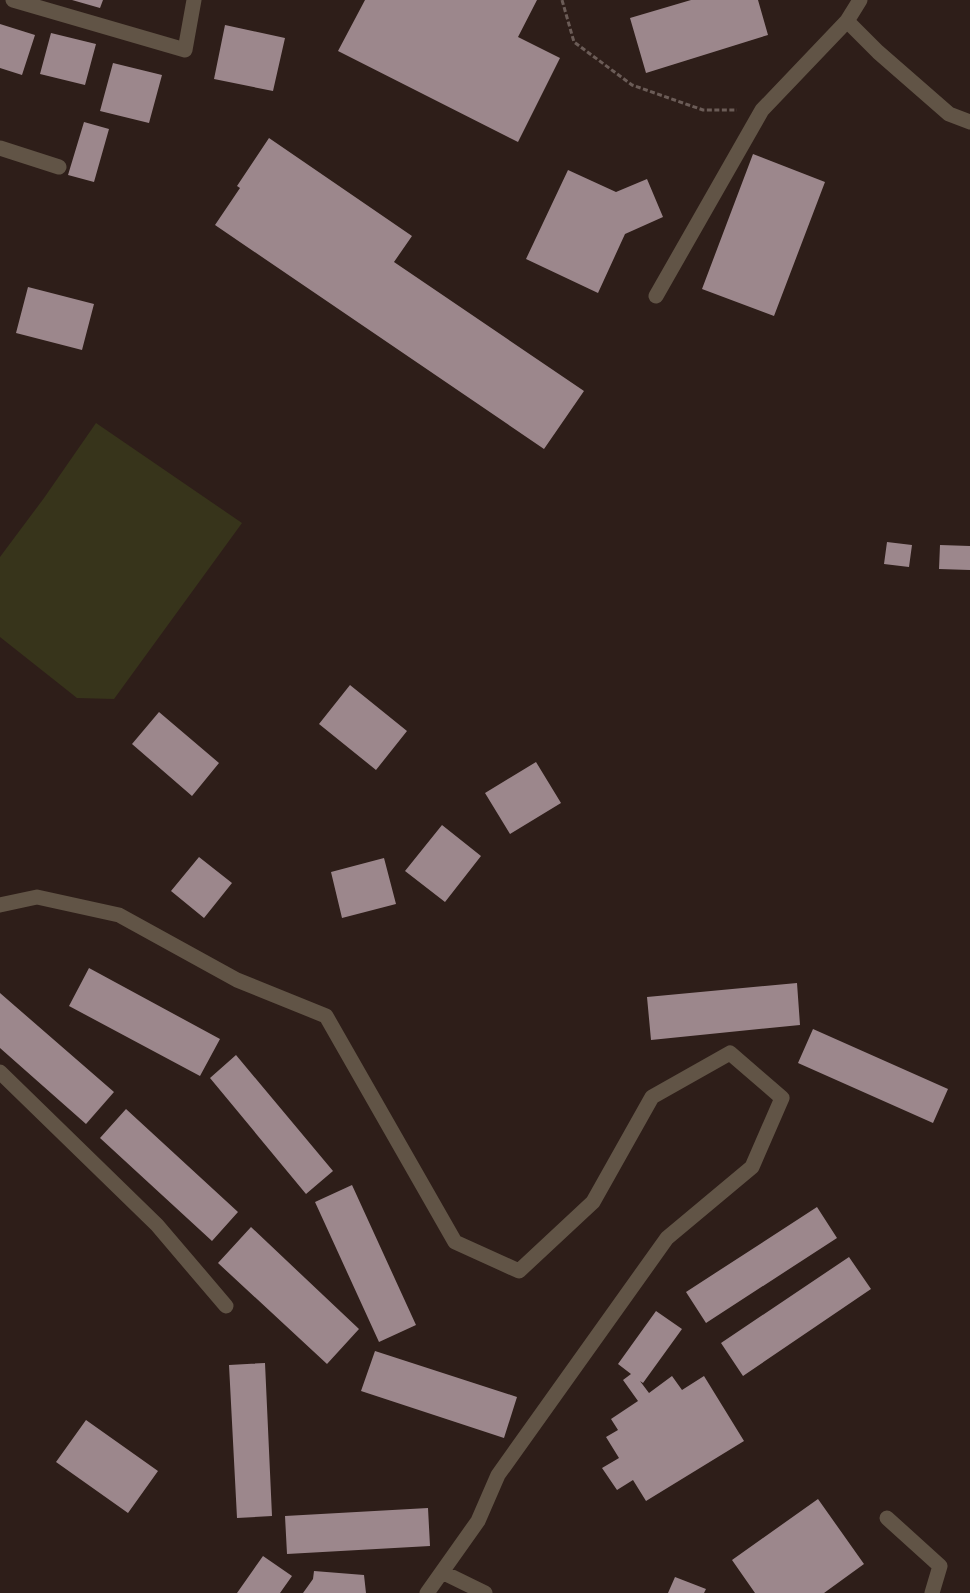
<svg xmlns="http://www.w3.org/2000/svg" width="970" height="1593" viewBox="0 0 970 1593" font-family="Quicksand,sans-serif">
	<rect width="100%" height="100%" fill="#2e1e19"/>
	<path fill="#37341b" d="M96,423l146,100 -128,176 -37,-1 -77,-61v-80l44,-59z"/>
	<path fill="#9c878c" d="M72,0h31l-3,8z
		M365,0h172l-19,37 42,21 -42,84 -180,-91z
		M691,0h67l10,35 -122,38 -16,-55z
		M0,24l35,11 -13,40 -22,-7z
		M225,25l60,13 -12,53 -59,-12z
		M51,33l45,11 -11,41 -45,-11z
		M113,63l49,12 -13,48 -49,-12z
		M84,122l25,7 -15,53 -26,-7z
		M269,138l143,98 -18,26 190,129 -40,58 -329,-224 25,-37 -3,-2z
		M753,154l72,28 -51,134 -72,-27z
		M568,170l48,22 31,-13 16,38 -38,17 -27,59 -72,-34z
		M28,287l66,17 -12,46 -66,-17z
		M887,542l25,3 -3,22 -25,-3z
		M940,545l30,1v24l-31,-1z
		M350,685l57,46 -31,39 -57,-46z
		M159,712l60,51 -27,33 -60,-52z
		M536,762l25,41 -51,31 -25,-41z
		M442,825l39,31 -36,46 -40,-31z
		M199,857l33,26 -28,35 -33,-27z
		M384,858l12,46 -54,14 -11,-46z
		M89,968l131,71 -20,37 -131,-70z
		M797,983l3,42 -149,15 -4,-43z
		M0,993l114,99 -28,32 -86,-76z
		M813,1029l135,60 -15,34 -135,-60z
		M236,1055l97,116 -27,23 -96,-116z
		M126,1109l112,103 -26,29 -112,-103z
		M352,1185l64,140 -37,17 -64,-140z
		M817,1207l20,31 -131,85 -20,-31z
		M251,1227l108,102 -32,35 -109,-101z
		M849,1257l22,32 -128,87 -22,-33z
		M656,1311l26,18 -39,54 -3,-2 9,12 23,-17 10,14 22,-14 40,65 -98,60 -13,-21 -16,10 -15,-22 17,-10 -13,-21 12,-7 -7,-11 27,-18 -15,-21 8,-6 -13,-10z
		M375,1351l142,46 -13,41 -143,-47z
		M265,1363l7,153 -35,2 -8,-153z
		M86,1420l72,51 -30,42 -72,-51z
		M818,1499l46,65 -40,29h-69l-23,-33z
		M428,1508l2,38 -143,8 -2,-38z
		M263,1556l29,20 -12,17h-43z
		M314,1571l50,4 2,18h-63l10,-14z
		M675,1577l31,12 -2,4h-36z"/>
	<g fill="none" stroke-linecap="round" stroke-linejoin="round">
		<path stroke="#6b5c57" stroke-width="3" stroke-dasharray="5 2.5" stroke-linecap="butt" d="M562,0l12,42 58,43 71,25h34"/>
		<path stroke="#615446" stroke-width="15" d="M13,0l172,50 9,-50
			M847,21l31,31 71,62 21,8
			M0,148l59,19
			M656,296l106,-186 85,-89 13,-21
			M0,905l37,-8 82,18 118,65 89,36 129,226 64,29 74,-69 59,-105 78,-44 52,45 -30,69 -85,71 -169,237 -20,46 -51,72
			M0,1072l157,153 69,81
			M887,1518l53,48 -8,27
			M442,1572l43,21"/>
	</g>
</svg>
